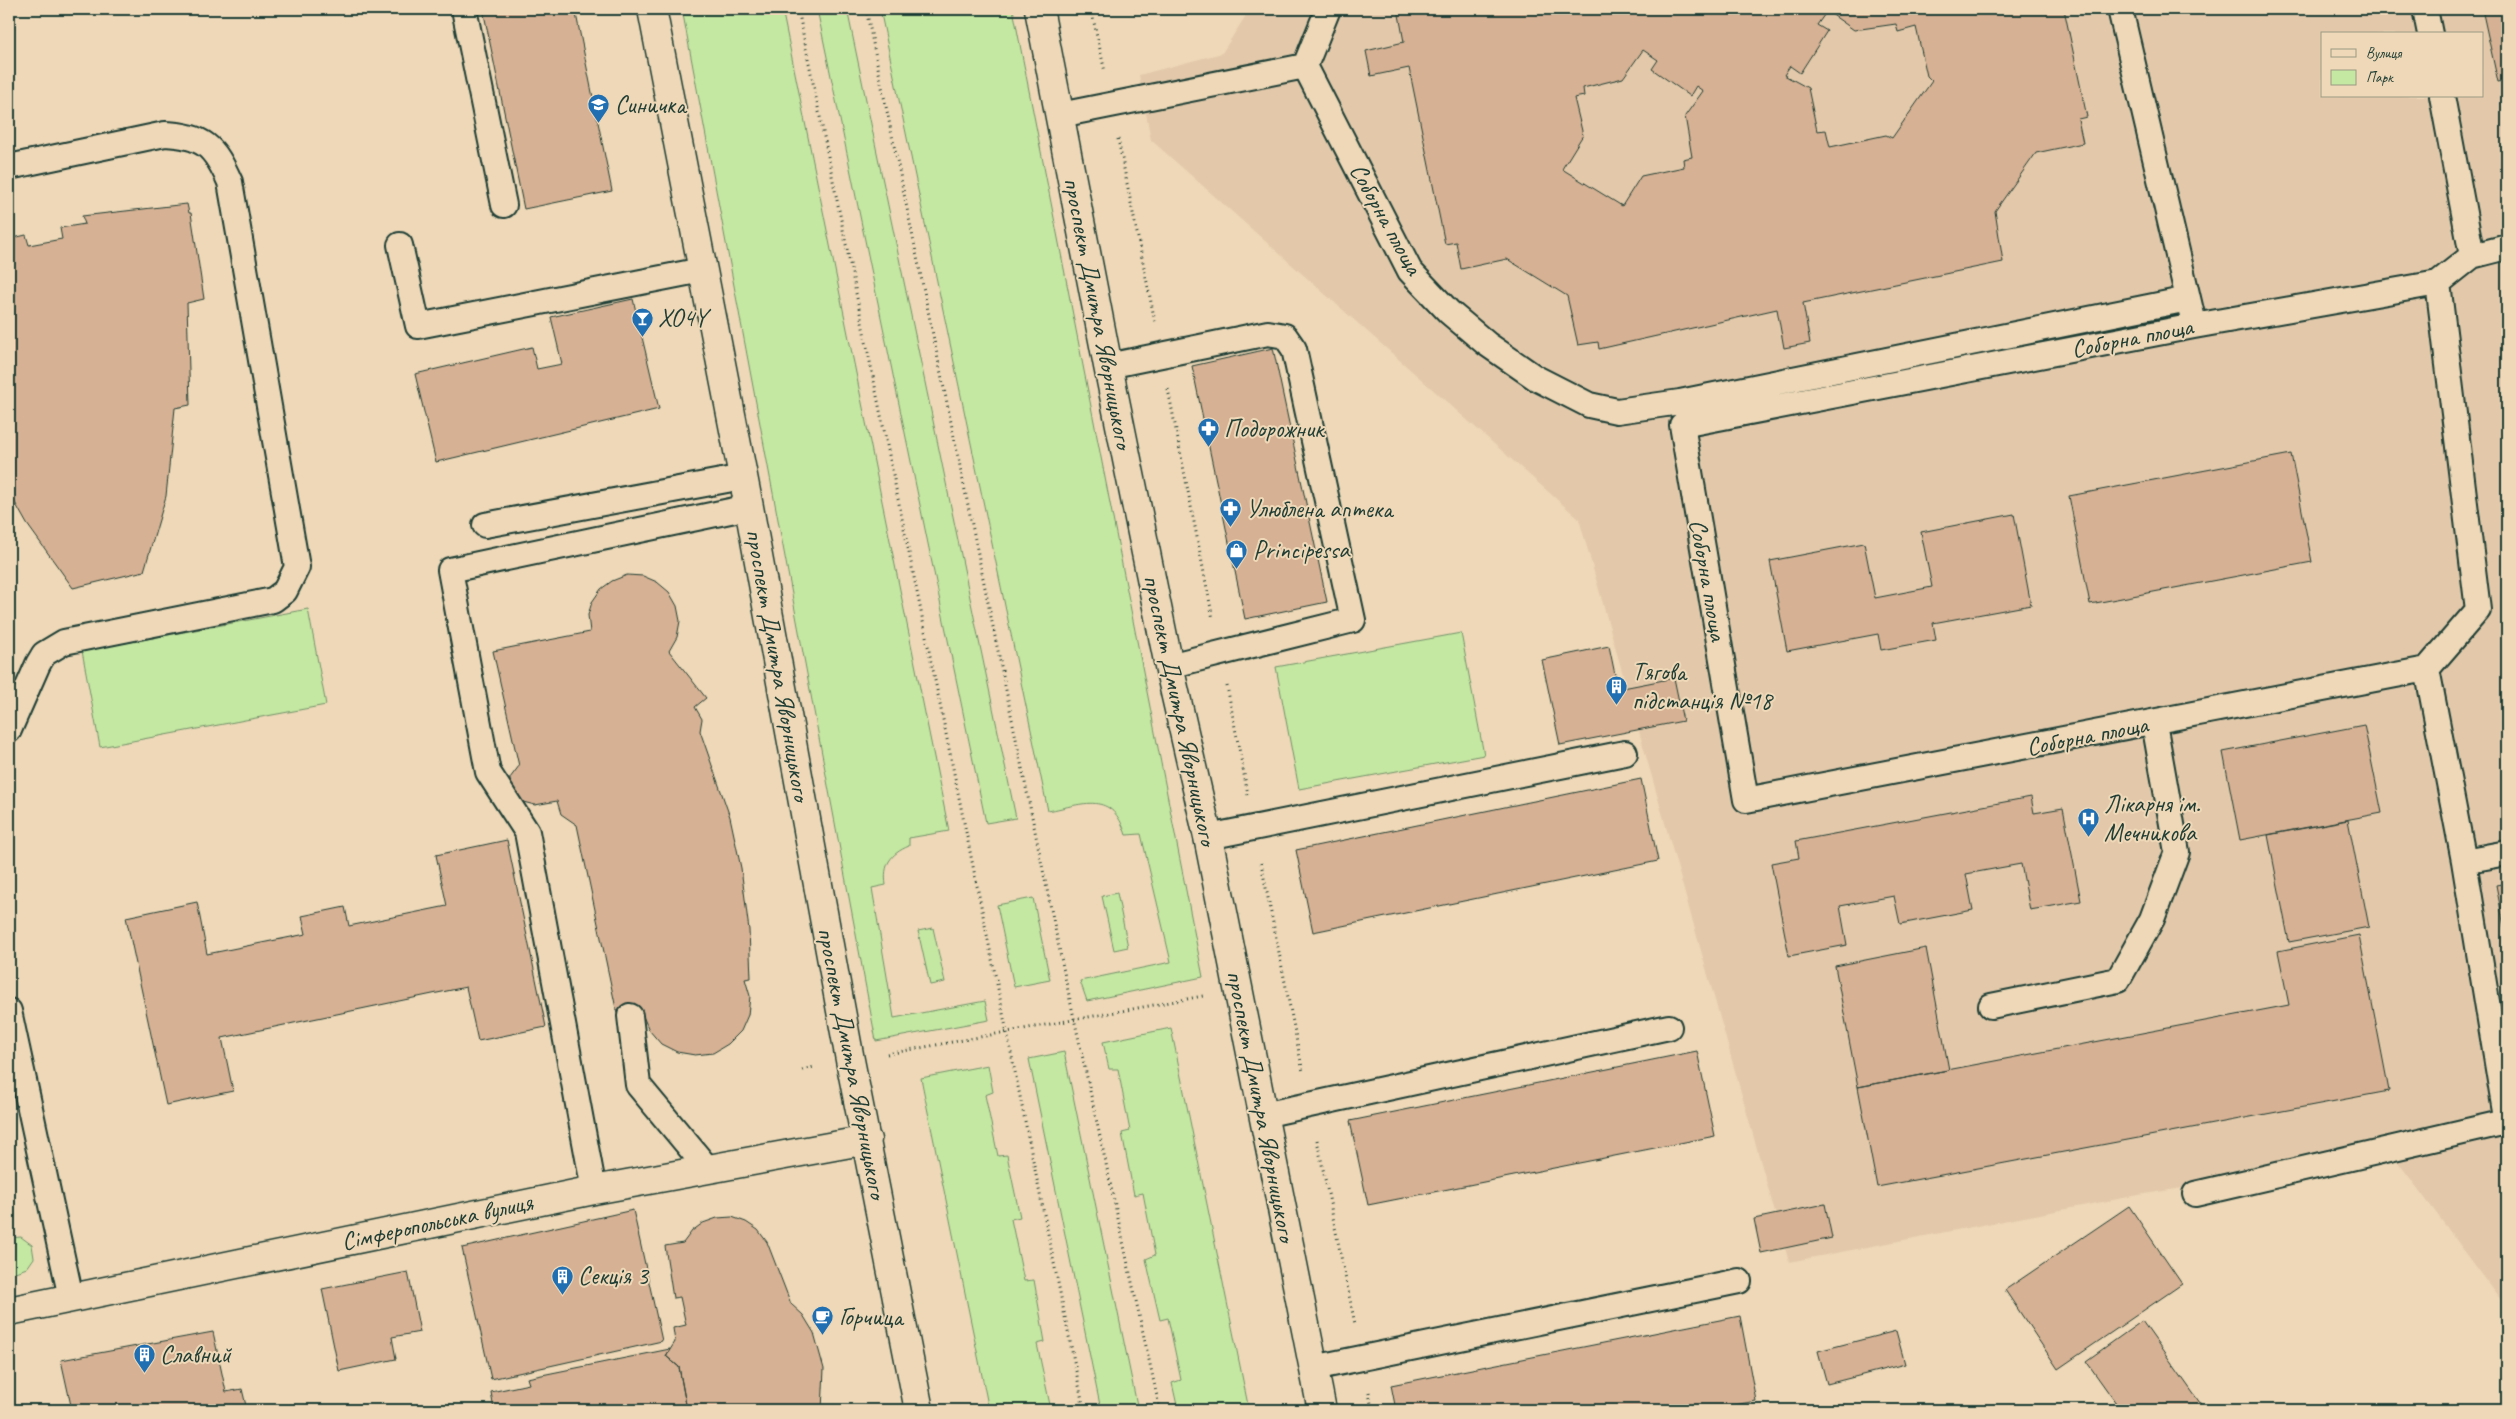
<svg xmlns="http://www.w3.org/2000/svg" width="2516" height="1419" viewBox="0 0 2516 1419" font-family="Caveat,sans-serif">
	<rect width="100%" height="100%" fill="#eed8b7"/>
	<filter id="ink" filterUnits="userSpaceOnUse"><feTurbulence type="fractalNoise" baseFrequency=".02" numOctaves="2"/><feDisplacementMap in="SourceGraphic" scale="10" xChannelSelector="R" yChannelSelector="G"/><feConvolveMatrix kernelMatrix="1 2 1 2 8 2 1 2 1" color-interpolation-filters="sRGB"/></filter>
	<g filter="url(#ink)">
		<path fill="#e3c9aa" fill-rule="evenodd" d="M1250,9h1257v1299l-115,-154 -253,41 -350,67 -210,-743 -428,-379 -12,-65 83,-22zM2322,34h160v62h-160z"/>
		<path fill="#c4e7a1" stroke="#72926a" d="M682,9h100l167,822 -40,7v8c-19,8 -26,19 -23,39l-14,3 22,130 91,-17 4,19 -113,21z
			M817,9h30l169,809 -30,5z
			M880,9h133l190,968 -116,24 -7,-20 91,-19 -30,-128 -15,1c-14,-45 -42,-31 -78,-24z
			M308,609l18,96 -226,42 -18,-96z
			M1461,633l23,122 -185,34 -23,-122z
			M1117,893l11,54 -14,3 -12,-54z
			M1033,898l17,82 -36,7 -17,-82z
			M933,928l12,54 -15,3 -12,-54z
			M1171,1028l78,382h-71l-6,-27 9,-3 -13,-62 -8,2 -14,-61 9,-4 -12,-62 -9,2 -12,-62 8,-2 -12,-62h-9l-6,-27z
			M1064,1052l74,358h-37l-72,-351z
			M988,1065l5,27 -8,3 13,61 9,-1 13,62 -9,2 13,62 10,-1 11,62 -8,2 13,61h10l1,5h-72l-68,-332z
			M21,1237l11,8 2,13 -7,10 -18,6v-36z"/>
		<path fill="#d7b193" stroke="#1f3d34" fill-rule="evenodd" d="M483,9h92l37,182 -88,18z
			M1398,9h666l23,108 -9,2 5,24 -47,10 -41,58 8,51 -200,41 7,40 -26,5 -7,-39 -178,40 -1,-7 -20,3 -11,-49 -60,-37 -46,10 -5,-27 -11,2 -36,-176 -38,8 -5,-25 38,-9zM1827,11l27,19 42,-6 2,8 18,-5 11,49 5,5 -40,57 -6,-3 -56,12 -4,-17 -9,1 -9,-43 -24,-13 6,-9 10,7 27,-42 -10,-6zM1643,50l15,10 -6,9 38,27 6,-10 7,5 -18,25 7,41 -9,2 1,8 -43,9 -19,30 -60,-37 21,-34 -9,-37 10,-2 -1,-8 40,-10z
			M2482,9h25v71l-9,2z
			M187,204l2,9h2l13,86 -17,4 3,102 -15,3 -9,88 -22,75 -71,17 -46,-64 -18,-32v-253l17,-4 3,10 33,-6 -2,-11 25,-4 -3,-8z
			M633,299l26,110 -223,53 -21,-88 117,-27 5,22 25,-5 -11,-47z
			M1273,348l54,254 -82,17 -53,-253z
			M2291,454l21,108 -222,42 -21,-108z
			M2014,514l17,91 -98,18 3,17 -55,10 -3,-16 -91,17 -17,-90 94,-18 11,55 57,-11 -11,-55z
			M627,575l16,1 14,6 12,10 8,14 3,15 -3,16 -8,14 37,47 -11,9 7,12 -2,12 30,86 11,51 8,62 2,48 -6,1 5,17 -2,19 -7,16 -13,13 -15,9 -18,2 -18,-3 -16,-8 -12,-14 -7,-16 -24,4 -41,-193 -16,-11 -4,-13 -22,4 -12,-3 -6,-3 -7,-10v-11l9,-12 -26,-115 97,-19 -2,-17 4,-13 9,-13 11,-8z
			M1609,646l9,43 56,-11 9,43 -123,24 -18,-85z
			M2364,725l18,88 -142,27 -17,-88z
			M1641,779l17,82 -345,71 -17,-82z
			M2031,797l3,16 29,-5 18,93 -51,9 -9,-46 -55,10 7,36 -73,14 -6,-28 -54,10 7,39 -58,11 -18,-93 28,-5 -3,-17z
			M2348,820l21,107 -80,15 -21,-107z
			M507,840l39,187 -68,14 -12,-54 -244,51 11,53 -67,14 -40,-188 71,-15 10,52 99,-20 -4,-18 43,-9 4,19 98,-20 -11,-51z
			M2507,883v59l-11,-57z
			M2359,935l30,156 -512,96 -19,-100 431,-82 -11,-54z
			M1926,948l23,122 -91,17 -23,-121z
			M1697,1051l18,85 -347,69 -18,-84z
			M1825,1204l7,34 -71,15 -7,-34z
			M2129,1206l53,78 -124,85 -53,-79z
			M633,1210l29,131 -171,38 -29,-131z
			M732,1217l14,5 12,8 9,12 24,62 12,11 11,18 10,36 -2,41h-135l-8,-43 -13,-11 9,-14 -2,-14 13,-3 -6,-28 -7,1 -8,-52 18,-3 9,-12 11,-8 14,-5z
			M408,1272l12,60 -28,5 4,22 -57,12 -17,-82z
			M1740,1316l16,85 -48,9h-312l-5,-25z
			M2142,1321l63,89h-84l-35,-49z
			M1896,1331l9,33 -78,20 -9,-33z
			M213,1332l13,60 16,-3 5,21h-175l-11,-50z
			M670,1349l-4,7 13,11 8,43h-193l-3,-18 38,-8 -2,-6z"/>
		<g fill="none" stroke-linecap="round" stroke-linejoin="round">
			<defs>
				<path id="lane" d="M464,9l40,196
					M2120,9l72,306
					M2425,9l5,25
					M1305,66l105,205 39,41 38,32 49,34 53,27 28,6 63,-9 508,-103
					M2442,96l30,160
					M1060,115l245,-49 23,-57
					M9,167l156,-33c39,2 49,12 65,48l67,385 -12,24 -12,9 -209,42 -20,12 -6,10 -29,66
					M400,245l18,81 284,-56
					M2507,247l-35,9 -34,27 -244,43 -512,99 64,375 681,-131 37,192 43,-8
					M1108,366l160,-33 17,3 9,13 59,271 -184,46
					M485,525l258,-48
					M2427,669l51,-59 -40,-327
					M1208,837l417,-84
					M2464,861l43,263
					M1991,1006l127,-26 34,-61 25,-67 -23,-129
					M9,1011l62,287
					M630,1016l8,69 69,83
					M1263,1115l406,-88
					M594,1190l-67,-358 -39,-60 -38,-202 299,-63
					M2195,1194l311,-72
					M1313,1368l426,-87"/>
				<path id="secondary" d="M652,9l97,498 101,553 69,350
					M1039,9l69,357 61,300 39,171 114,573
					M9,1311l585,-121 273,-50"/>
			</defs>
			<use href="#lane" stroke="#1f3d34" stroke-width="28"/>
			<use href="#secondary" stroke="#1f3d34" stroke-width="31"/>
			<path stroke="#1f3d34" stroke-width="3" stroke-dasharray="1 4" stroke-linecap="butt" d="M798,9l286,1401
				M866,9l199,968 95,433
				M1091,9l14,63
				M1118,139l37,183
				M1168,389l45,230
				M1227,686l21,109
				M1261,863l42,209
				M887,1054l316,-58
				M802,1070l12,-3
				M1317,1140l38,184
				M1369,1392l3,18"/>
			<use href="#lane" stroke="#eed8b7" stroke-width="24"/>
			<use href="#secondary" stroke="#eed8b7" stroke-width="28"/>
		</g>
	</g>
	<defs>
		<symbol id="school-pin" viewBox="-11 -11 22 30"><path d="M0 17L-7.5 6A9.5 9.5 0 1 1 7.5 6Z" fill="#1f6fb2" stroke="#eed8b7"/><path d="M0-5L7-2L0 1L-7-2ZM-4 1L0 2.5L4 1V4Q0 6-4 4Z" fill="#fff"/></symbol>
		<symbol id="bar-pin" viewBox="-11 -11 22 30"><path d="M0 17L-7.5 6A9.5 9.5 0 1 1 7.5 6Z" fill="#1f6fb2" stroke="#eed8b7"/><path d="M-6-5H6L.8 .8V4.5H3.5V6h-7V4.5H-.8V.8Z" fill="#fff"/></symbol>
		<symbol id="pharmacy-pin" viewBox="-11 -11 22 30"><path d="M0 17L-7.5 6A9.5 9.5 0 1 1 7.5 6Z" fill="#1f6fb2" stroke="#eed8b7"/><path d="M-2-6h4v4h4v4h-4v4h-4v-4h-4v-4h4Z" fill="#fff"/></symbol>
		<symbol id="shop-pin" viewBox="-11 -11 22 30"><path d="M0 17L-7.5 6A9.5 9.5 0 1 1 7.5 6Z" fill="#1f6fb2" stroke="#eed8b7"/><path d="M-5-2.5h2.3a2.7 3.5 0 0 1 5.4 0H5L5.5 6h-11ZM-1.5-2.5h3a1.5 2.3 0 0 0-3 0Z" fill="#fff"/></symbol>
		<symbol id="building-pin" viewBox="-11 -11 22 30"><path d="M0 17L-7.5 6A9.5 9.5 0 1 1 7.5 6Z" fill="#1f6fb2" stroke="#eed8b7"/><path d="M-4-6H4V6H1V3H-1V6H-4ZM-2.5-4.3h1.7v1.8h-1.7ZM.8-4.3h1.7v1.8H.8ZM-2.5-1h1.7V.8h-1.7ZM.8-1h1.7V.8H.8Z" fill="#fff"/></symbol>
		<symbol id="hospital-pin" viewBox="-11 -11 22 30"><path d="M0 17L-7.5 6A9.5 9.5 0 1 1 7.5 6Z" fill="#1f6fb2" stroke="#eed8b7"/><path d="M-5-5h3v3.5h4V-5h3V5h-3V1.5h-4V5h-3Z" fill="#fff"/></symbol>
		<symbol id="cafe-pin" viewBox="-11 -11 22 30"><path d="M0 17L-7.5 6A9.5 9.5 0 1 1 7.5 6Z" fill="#1f6fb2" stroke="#eed8b7"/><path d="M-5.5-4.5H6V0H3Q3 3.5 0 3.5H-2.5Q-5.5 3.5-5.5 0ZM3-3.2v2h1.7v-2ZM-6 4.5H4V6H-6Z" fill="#fff"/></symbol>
	</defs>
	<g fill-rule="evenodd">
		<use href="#school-pin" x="586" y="92" width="25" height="34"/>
		<use href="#bar-pin" x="630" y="306" width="25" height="34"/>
		<use href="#pharmacy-pin" x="1196" y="416" width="25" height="34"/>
		<use href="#pharmacy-pin" x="1218" y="496" width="25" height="34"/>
		<use href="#shop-pin" x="1224" y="538" width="25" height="34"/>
		<use href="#building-pin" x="1604" y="674" width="25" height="34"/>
		<use href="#hospital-pin" x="2076" y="806" width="25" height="34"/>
		<use href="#building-pin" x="550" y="1264" width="25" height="34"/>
		<use href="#cafe-pin" x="810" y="1304" width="25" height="34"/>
		<use href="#building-pin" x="132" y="1342" width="25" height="34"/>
	</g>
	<g text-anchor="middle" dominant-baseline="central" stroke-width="4" stroke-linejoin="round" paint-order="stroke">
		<g font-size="25" fill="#1f3d34" stroke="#eed8b7" text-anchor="start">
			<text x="615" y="105">Синичка</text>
			<text x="658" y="318">XO4Y</text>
			<text x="1224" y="429">Подорожник</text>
			<text x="1246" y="509">Улюблена аптека</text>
			<text x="1253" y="550">Principessa</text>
			<text x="1632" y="672">Тягова<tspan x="1632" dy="29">пiдстанцiя №18</tspan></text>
			<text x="2104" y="804">Лікарня ім.<tspan x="2104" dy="29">Мечникова</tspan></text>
			<text x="578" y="1276">Секція 3</text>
			<text x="839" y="1317">Горчица</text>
			<text x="160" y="1355">Славний</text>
		</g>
		<g font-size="25" fill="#1f3d34" stroke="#eed8b7">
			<text transform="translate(1386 219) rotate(61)">Соборна площа</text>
			<text transform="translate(1098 313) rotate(79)">проспект Дмитра Яворницького</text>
			<text transform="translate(2132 338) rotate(-11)">Соборна площа</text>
			<text transform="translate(1708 580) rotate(80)">Соборна площа</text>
			<text transform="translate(778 665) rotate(80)">проспект Дмитра Яворницького</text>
			<text transform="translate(1180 710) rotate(78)">проспект Дмитра Яворницького</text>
			<text transform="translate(2087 736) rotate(-11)">Соборна площа</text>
			<text transform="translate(852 1063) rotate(79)">проспект Дмитра Яворницького</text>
			<text transform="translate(1261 1106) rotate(79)">проспект Дмитра Яворницького</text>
			<text transform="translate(437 1222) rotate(-12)">Сімферопольська вулиця</text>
		</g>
	</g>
	<rect width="2516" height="1419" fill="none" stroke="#eed8b7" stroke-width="30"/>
	<rect x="15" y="15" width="2486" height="1389" fill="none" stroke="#1f3d34" stroke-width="2" filter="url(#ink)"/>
	<rect x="2321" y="32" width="162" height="65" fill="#eed8b7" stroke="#9b9a83"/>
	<rect x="2331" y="49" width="25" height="8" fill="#eed8b7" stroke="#9b9a83"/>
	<text x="2366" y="58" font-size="15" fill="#1f3d34">Вулиця</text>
	<rect x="2331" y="70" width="25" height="15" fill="#c4e7a1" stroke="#9b9a83"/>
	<text x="2366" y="82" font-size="15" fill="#1f3d34">Парк</text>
</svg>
